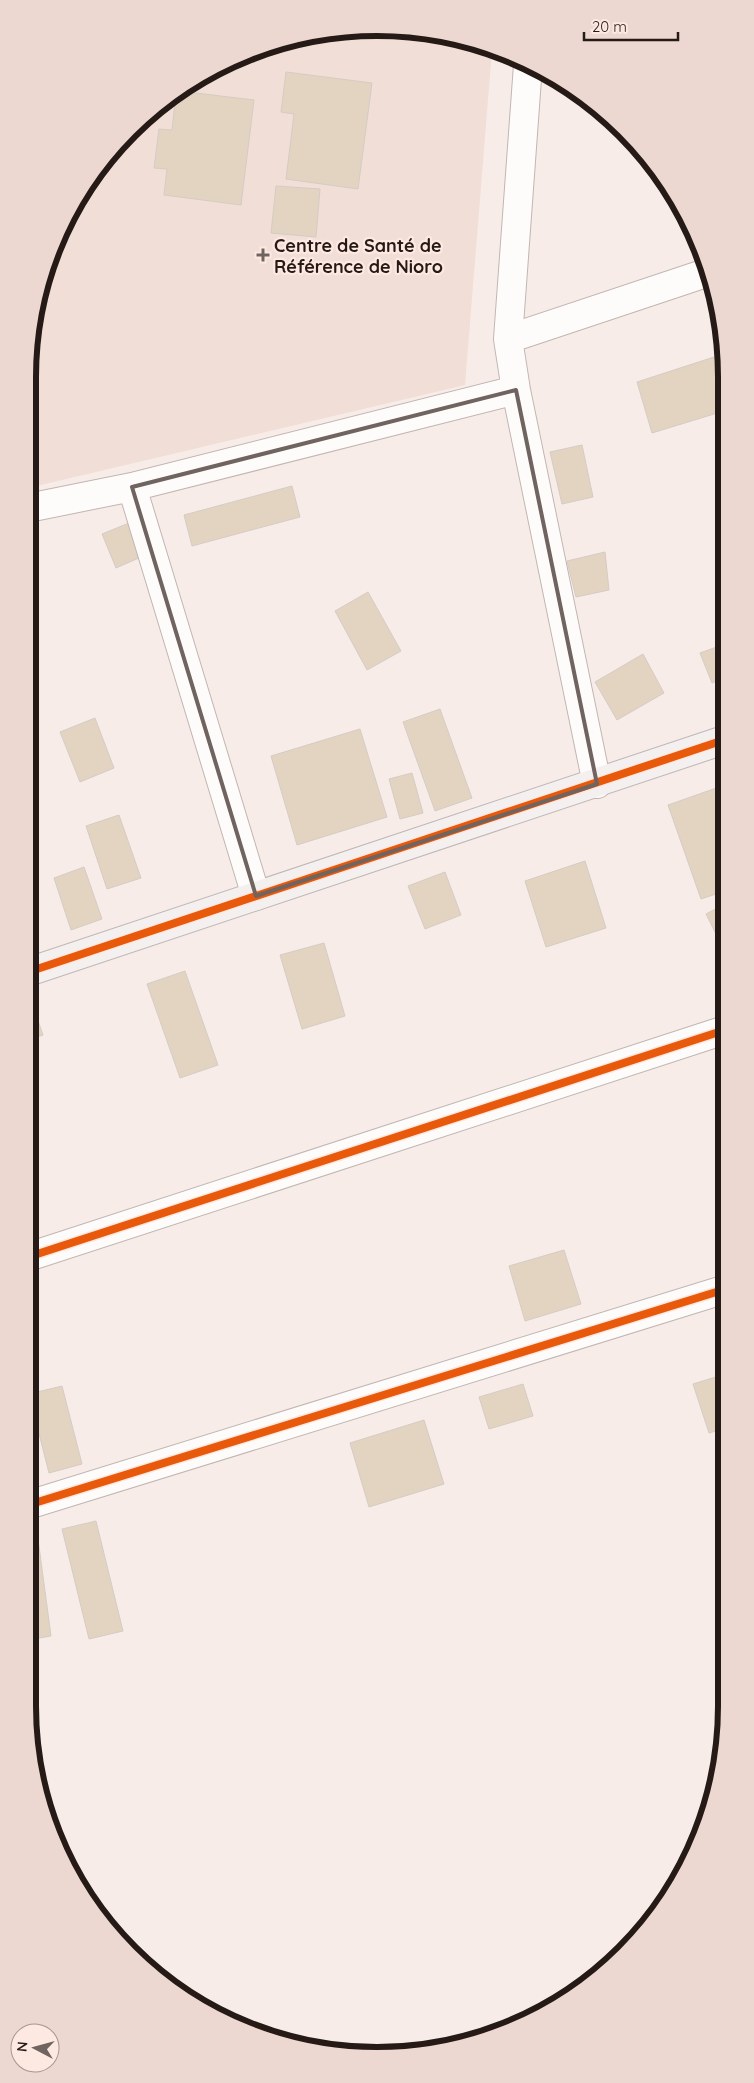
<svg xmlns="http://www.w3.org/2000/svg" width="754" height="2083" viewBox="0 0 754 2083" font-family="Quicksand,sans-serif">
	<rect width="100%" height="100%" fill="#f7ece7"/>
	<path fill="#f1ded6" d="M400,28l67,11 25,11 -27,335 -437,103v-111l11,-90 24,-64 37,-59 46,-50 56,-40 62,-28 67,-15z"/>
	<path fill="#e3d4c2" stroke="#d5ccc5" d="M286,72l86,11 -14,106 -72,-10 8,-65 -13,-2z
		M179,91l75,9 -13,105 -77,-10 3,-26 -13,-1 5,-39 13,1 4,-37z
		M276,186l44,3 -4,48 -45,-4z
		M714,357l10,31v23l-72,22 -15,-51z
		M582,445l11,52 -31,7 -12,-52z
		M292,486l8,31 -108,29 -8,-31z
		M134,521l14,33 -32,14 -14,-34z
		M605,552l4,38 -33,7 -9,-36z
		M368,592l33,59 -34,19 -32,-59z
		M722,645l2,5v28l-12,5 -12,-30z
		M643,654l21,39 -47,27 -22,-38z
		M28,667l4,11 -4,2z
		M440,709l32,89 -37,13 -32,-89z
		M95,718l19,50 -34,14 -20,-50z
		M360,729l27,88 -90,28 -26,-89z
		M412,773l11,40 -23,6 -11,-40z
		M722,786l2,6 1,99 -24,8 -33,-94z
		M119,815l22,63 -34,11 -21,-63z
		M585,861l21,67 -60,19 -21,-66z
		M84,867l18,52 -31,11 -17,-52z
		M445,872l16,43 -36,14 -17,-43z
		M725,904v38l-4,2 -15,-30z
		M324,943l21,73 -43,13 -22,-74z
		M185,971l33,94 -38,13 -33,-94z
		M35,1012l8,23 -15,5v-25z
		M564,1250l17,54 -56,17 -16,-55z
		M722,1375l4,12v41l-17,5 -16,-49z
		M523,1384l10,32 -44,13 -10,-32z
		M62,1386l20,78 -33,9 -20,-79z
		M424,1420l20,64 -75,23 -19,-64z
		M96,1521l27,110 -34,8 -27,-110z
		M36,1524l15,112 -23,4v-115z"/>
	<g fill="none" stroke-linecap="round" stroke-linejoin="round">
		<defs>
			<path id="street" d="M528,65l-20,274 8,51 81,394
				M508,339l198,-66
				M132,487l124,409
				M28,508l104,-21 384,-97
				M28,1257l697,-227
				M28,1505l698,-216"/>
			<path id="secondary" d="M28,972l696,-232"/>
		</defs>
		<use href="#street" stroke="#c1b6b2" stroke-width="30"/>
		<use href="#secondary" stroke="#c1b6b2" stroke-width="30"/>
		<use href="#street" stroke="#fefcfb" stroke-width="28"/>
		<use href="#secondary" stroke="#f5f0f0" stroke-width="28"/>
		<defs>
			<path id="cycleway" d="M28,972l696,-232
				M28,1257l697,-227
				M28,1505l698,-216"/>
		</defs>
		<use href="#cycleway" stroke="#fde9e1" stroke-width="11"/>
		<use href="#cycleway" stroke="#e8590c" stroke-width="8"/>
	</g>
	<path fill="none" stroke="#6f645f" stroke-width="4" stroke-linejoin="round" d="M516,390l81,394 -341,112 -124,-409z"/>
	<path fill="#6f645f" stroke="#fde9e1" stroke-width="2" d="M260.5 247.5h5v5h5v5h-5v5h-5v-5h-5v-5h5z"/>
	<g text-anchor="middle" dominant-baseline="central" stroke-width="4.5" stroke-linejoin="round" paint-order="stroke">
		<g font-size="18" font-weight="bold" fill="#261a16" stroke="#fde9e1" text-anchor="start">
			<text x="274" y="245">Centre de Santé de<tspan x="274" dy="21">Référence de Nioro</tspan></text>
		</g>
	</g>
	<path d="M0 0H754V2083H0ZM377 36H377A341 341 0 0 1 718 377V1706A341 341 0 0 1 377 2047H377A341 341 0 0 1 36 1706V377A341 341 0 0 1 377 36Z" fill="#ecd8d1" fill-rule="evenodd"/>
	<path fill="none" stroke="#261a16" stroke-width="6" d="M377 36H377A341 341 0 0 1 718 377V1706A341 341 0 0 1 377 2047H377A341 341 0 0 1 36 1706V377A341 341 0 0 1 377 36Z"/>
	<g transform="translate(35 2048) rotate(276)"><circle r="24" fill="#fde9e1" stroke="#a79690"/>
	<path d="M0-4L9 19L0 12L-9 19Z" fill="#6f645f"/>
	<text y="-8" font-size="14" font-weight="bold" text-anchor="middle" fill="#261a16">N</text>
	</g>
	<path d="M584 32v8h94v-8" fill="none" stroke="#261a16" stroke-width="2.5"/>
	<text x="592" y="32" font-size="15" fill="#261a16" stroke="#fde9e1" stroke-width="4" paint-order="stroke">20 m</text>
</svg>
